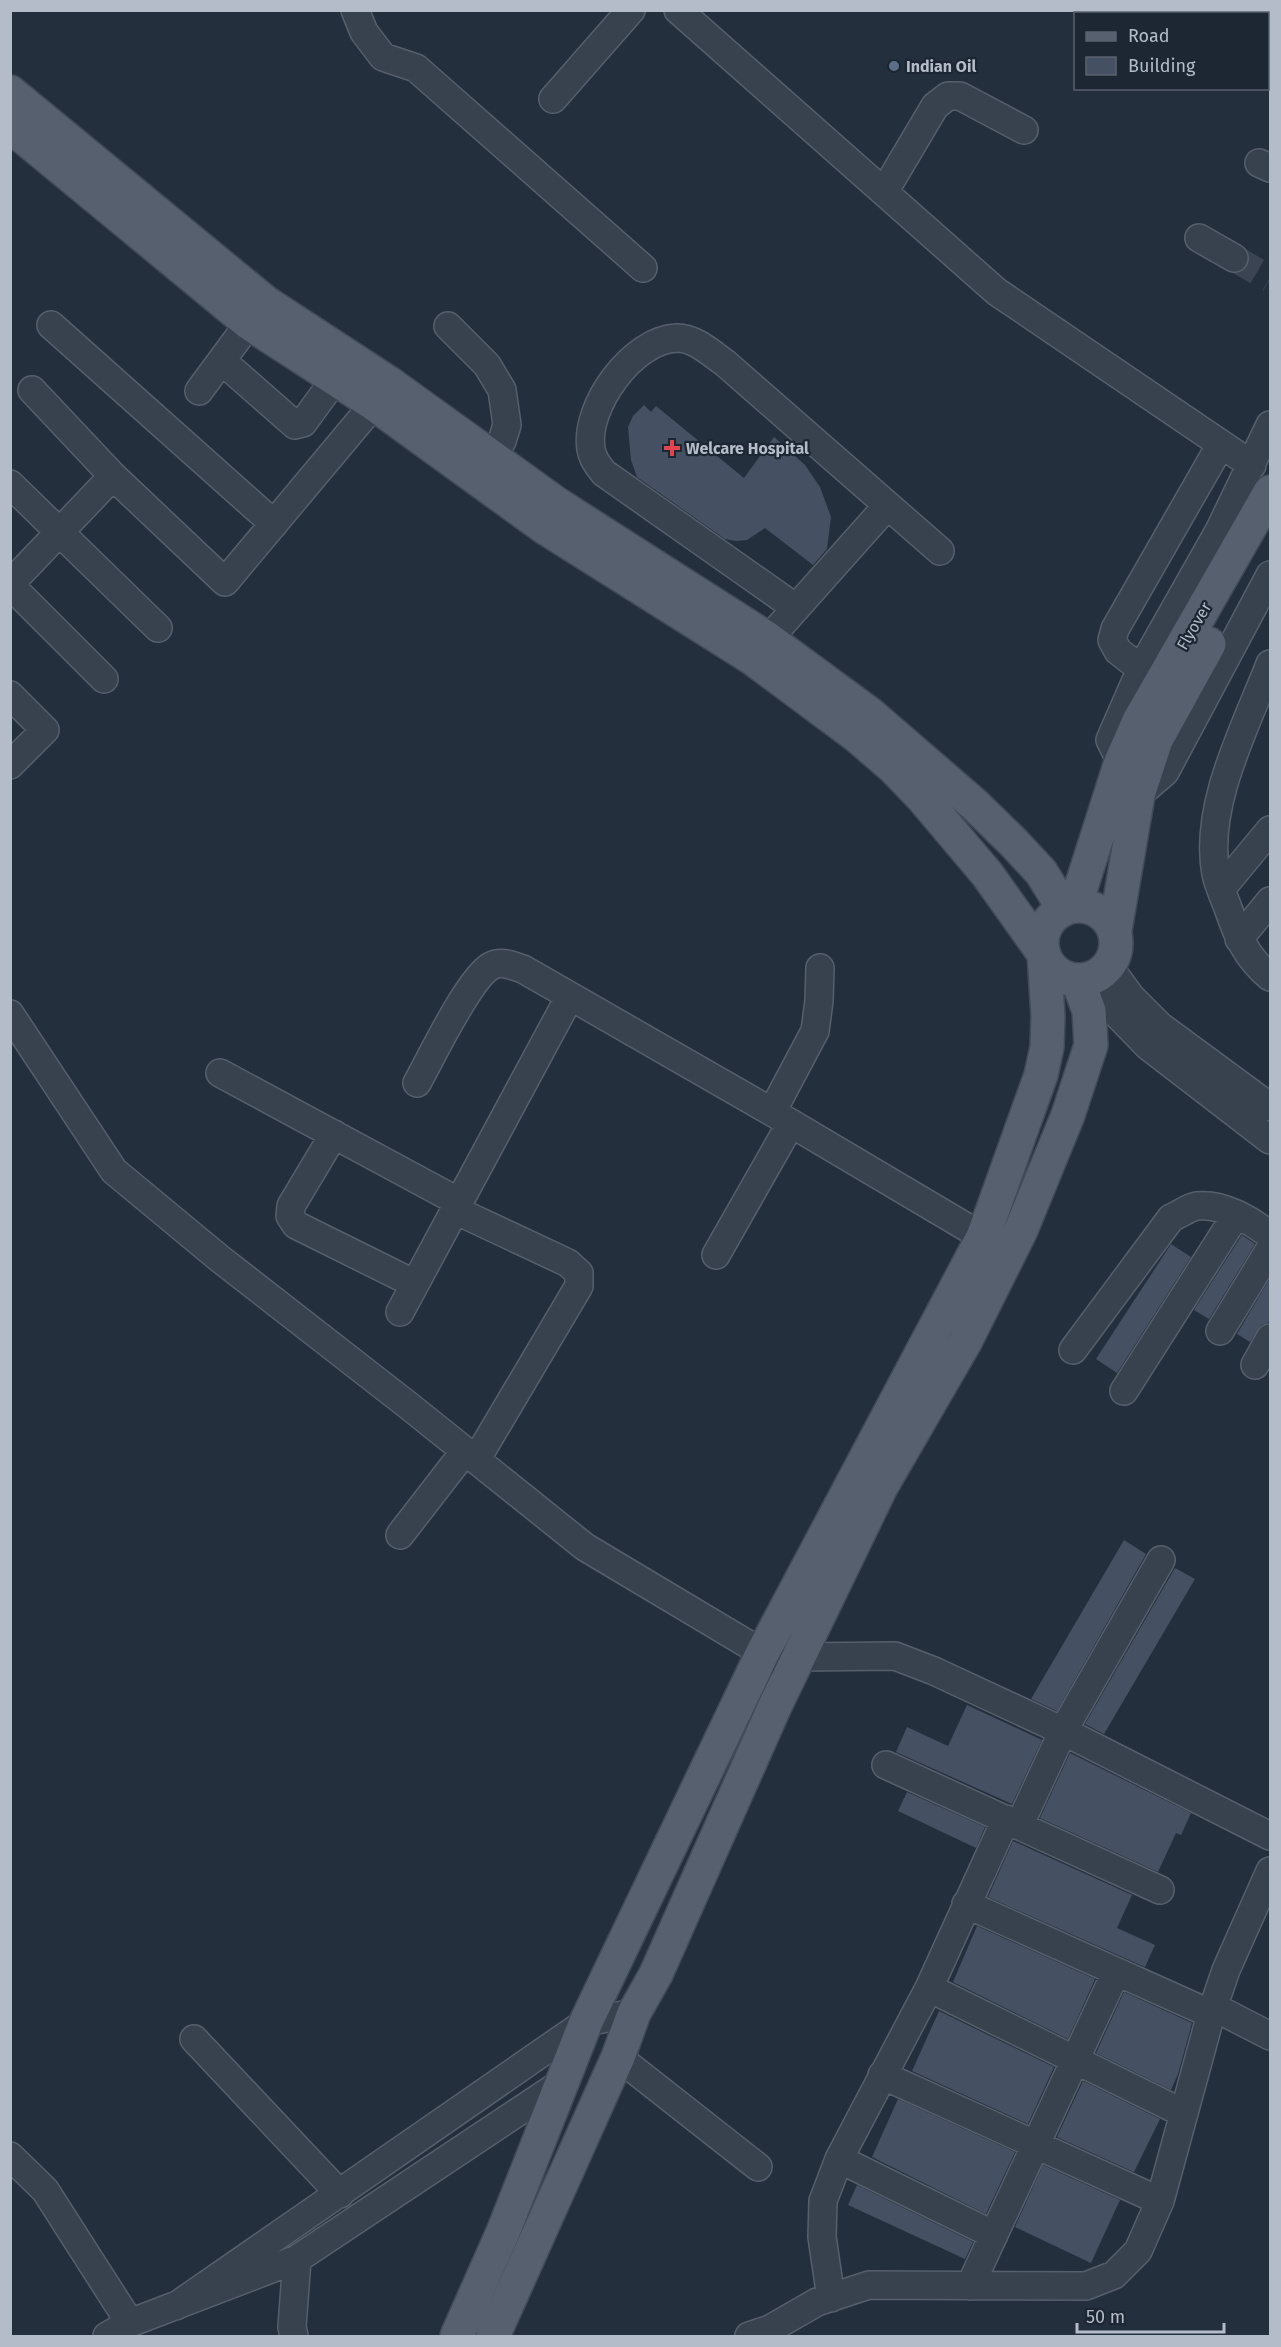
<svg xmlns="http://www.w3.org/2000/svg" width="1281" height="2347" viewBox="0 0 1281 2347" font-family="'Fira Sans',sans-serif">
	<rect width="100%" height="100%" fill="#242f3e"/>
	<path fill="#455162" d="M644,405l7,7 5,-6 88,72 30,-41 31,28 15,22 11,30 -4,32 -14,16 -48,-37 -18,12 -11,1 -11,-2 -88,-62 -6,-17 -3,-33 5,-11z
		M1242,1235l13,9 -46,75 -15,-9z
		M1171,1244l20,13 -74,116 -21,-14z
		M1270,1278v44l-9,3 -11,17 -13,-8z
		M1124,1540l22,14 -89,157 -26,-12z
		M1175,1568l20,11 -91,155 -19,-10z
		M967,1705l75,35 -30,64 -116,-52 11,-25 41,19z
		M1070,1753l121,60 -10,22 -5,-2 -18,39 -118,-54z
		M907,1792l78,35 -9,21 -78,-37z
		M1013,1841l119,54 -15,33 38,17 -10,22 -157,-70z
		M977,1926l118,53 -27,60 -115,-57z
		M1124,1992l68,31 -14,51 -7,16 -75,-37z
		M939,2011l115,56 -26,57 -116,-53z
		M1083,2081l77,38 -26,53 -77,-35z
		M898,2099l117,53 -29,62 -114,-57z
		M1043,2165l77,35 -29,63 -76,-36z
		M857,2185l116,57 -8,17 -117,-54z"/>
	<g fill="none" stroke-linecap="round" stroke-linejoin="round">
		<path stroke="#3a4453" stroke-width="27" stroke-dasharray="27 14" stroke-linecap="butt" d="M1234,258l36,21"/>
		<defs>
			<path id="minor" d="M355,10l9,22 19,25 33,11 227,200
				M678,10l319,282 255,173
				M553,99l78,-89
				M1259,163l11,5
				M884,192l51,-86 13,-10h12l64,34
				M1199,238l35,20
				M51,325l223,199
				M448,326l39,39 15,25 5,35 -5,16 -23,30
				M222,361l73,64 8,-2 32,-44
				M32,390l81,86 112,106 149,-178 11,-15
				M199,391l62,-84
				M10,484l148,144
				M10,584l103,-108
				M10,585l94,94
				M796,608l-192,-135c-6,-7 -12,-15 -13,-24 -7,-42 42,-110 86,-111 18,0 34,15 48,25l215,188
				M756,653l131,-147
				M1270,664c-24,62 -67,142 -54,210 2,11 8,23 12,34 10,29 18,49 42,69
				M1141,669l-23,-18 -6,-11 3,-11 106,-185
				M10,695l35,35 -35,35
				M1121,762l-11,-22 31,-71 78,-138 51,-106
				M1138,795l27,-23 105,-197
				M1221,889l49,-59
				M1239,939l31,-38
				M1109,967l22,30 29,29 110,81
				M1090,979l18,26 40,41 122,94
				M10,1014l104,157 105,87 190,148 176,141 196,117
				M220,1073l239,129
				M417,1083c14,-25 52,-105 74,-117 11,-6 21,0 32,3l249,143 211,125
				M772,1112l43,-81 4,-30 1,-33
				M334,1134l-43,72 -1,10 6,9 119,59
				M455,1210l113,53 11,10v13l-103,174
				M716,1255l75,-132
				M400,1312l170,-316
				M1220,1331l50,-82
				M1073,1350l98,-132c8,-3 18,-11 26,-12 26,-3 53,14 73,29
				M1255,1365l15,-27
				M1124,1391l112,-176
				M400,1535l65,-84
				M799,1657l96,-1 39,15 129,60 207,105
				M886,1765l274,125
				M1019,1826l44,-95 98,-171
				M966,1904l245,110
				M929,1988l254,125
				M1214,2007l56,29
				M194,2039l146,155
				M618,2057l140,110
				M882,2075l278,126
				M10,2156l35,34 85,133
				M839,2159l155,76
				M970,2286l146,-314
				M831,2298l-9,-61 1,-36 16,-42 90,-171 77,-169
				M176,2306l410,-284 48,-9
				M107,2336l23,-13 167,-64 266,-177
				M294,2336l-2,-9 5,-68
				M749,2336l21,-7 47,-27 52,-17 217,1 28,-11 24,-24 22,-50 51,-187 15,-44 44,-99"/>
			<path id="major" d="M10,92l255,210 124,81 168,121 211,135 102,75 104,90 40,39 27,29 23,37
				M10,126l239,197 125,81 170,123 208,131 105,78 37,32 28,29 65,77 57,80 4,62 -1,31 -6,28 -58,162 -221,417 -176,368 -83,210 -46,104
				M1042 943a37 37 0 1 1 74 0a37 37 0 1 1-74 0Z
				M1075,906l46,-144 18,-41 131,-229
				M1115,930l23,-135 18,-55 53,-96
				M493,2336l125,-279 16,-44 22,-39 119,-268 106,-219 84,-145 56,-112 47,-115 23,-70 -2,-34 -11,-30"/>
		</defs>
		<use href="#minor" stroke="#565f6c" stroke-width="30"/>
		<use href="#major" stroke="#414a57" stroke-width="36"/>
		<use href="#minor" stroke="#38414e" stroke-width="27"/>
		<use href="#major" stroke="#56606e" stroke-width="33"/>
	</g>
	<circle fill="#5c6f8a" stroke="#1d2633" stroke-width="2" cx="894" cy="66" r="6"/>
	<path fill="#e0444e" stroke="#1d2633" stroke-width="2" d="M669 439h6v6h6v6h-6v6h-6v-6h-6v-6h6z"/>
	<g text-anchor="middle" dominant-baseline="central" stroke-width="4.5" stroke-linejoin="round" paint-order="stroke">
		<g font-size="16" font-weight="bold" fill="#b4bcc9" stroke="#1d2633" text-anchor="start">
			<text x="906" y="66">Indian Oil</text>
			<text x="686" y="448">Welcare Hospital</text>
		</g>
		<g font-size="16" fill="#b4bcc9" stroke="#1d2633">
			<text transform="translate(1194 626) rotate(-60)">Flyover</text>
		</g>
	</g>
	<rect width="1281" height="2347" fill="none" stroke="#b4bcc9" stroke-width="24"/>
	<rect x="1074" y="12" width="195" height="78" fill="#1d2633" stroke="#59626f" stroke-width="1.5"/>
	<rect x="1086" y="32" width="30" height="9" fill="#56606e" stroke="#59626f" stroke-width="1.5"/>
	<text x="1128" y="42" font-size="18" fill="#b4bcc9">Road</text>
	<rect x="1086" y="57" width="30" height="18" fill="#455162" stroke="#59626f" stroke-width="1.5"/>
	<text x="1128" y="72" font-size="18" fill="#b4bcc9">Building</text>
	<path d="M1077 2323v9h147v-9" fill="none" stroke="#b4bcc9" stroke-width="3"/>
	<text x="1086" y="2323" font-size="18" fill="#b4bcc9" stroke="#1d2633" stroke-width="4.5" paint-order="stroke">50 m</text>
</svg>
